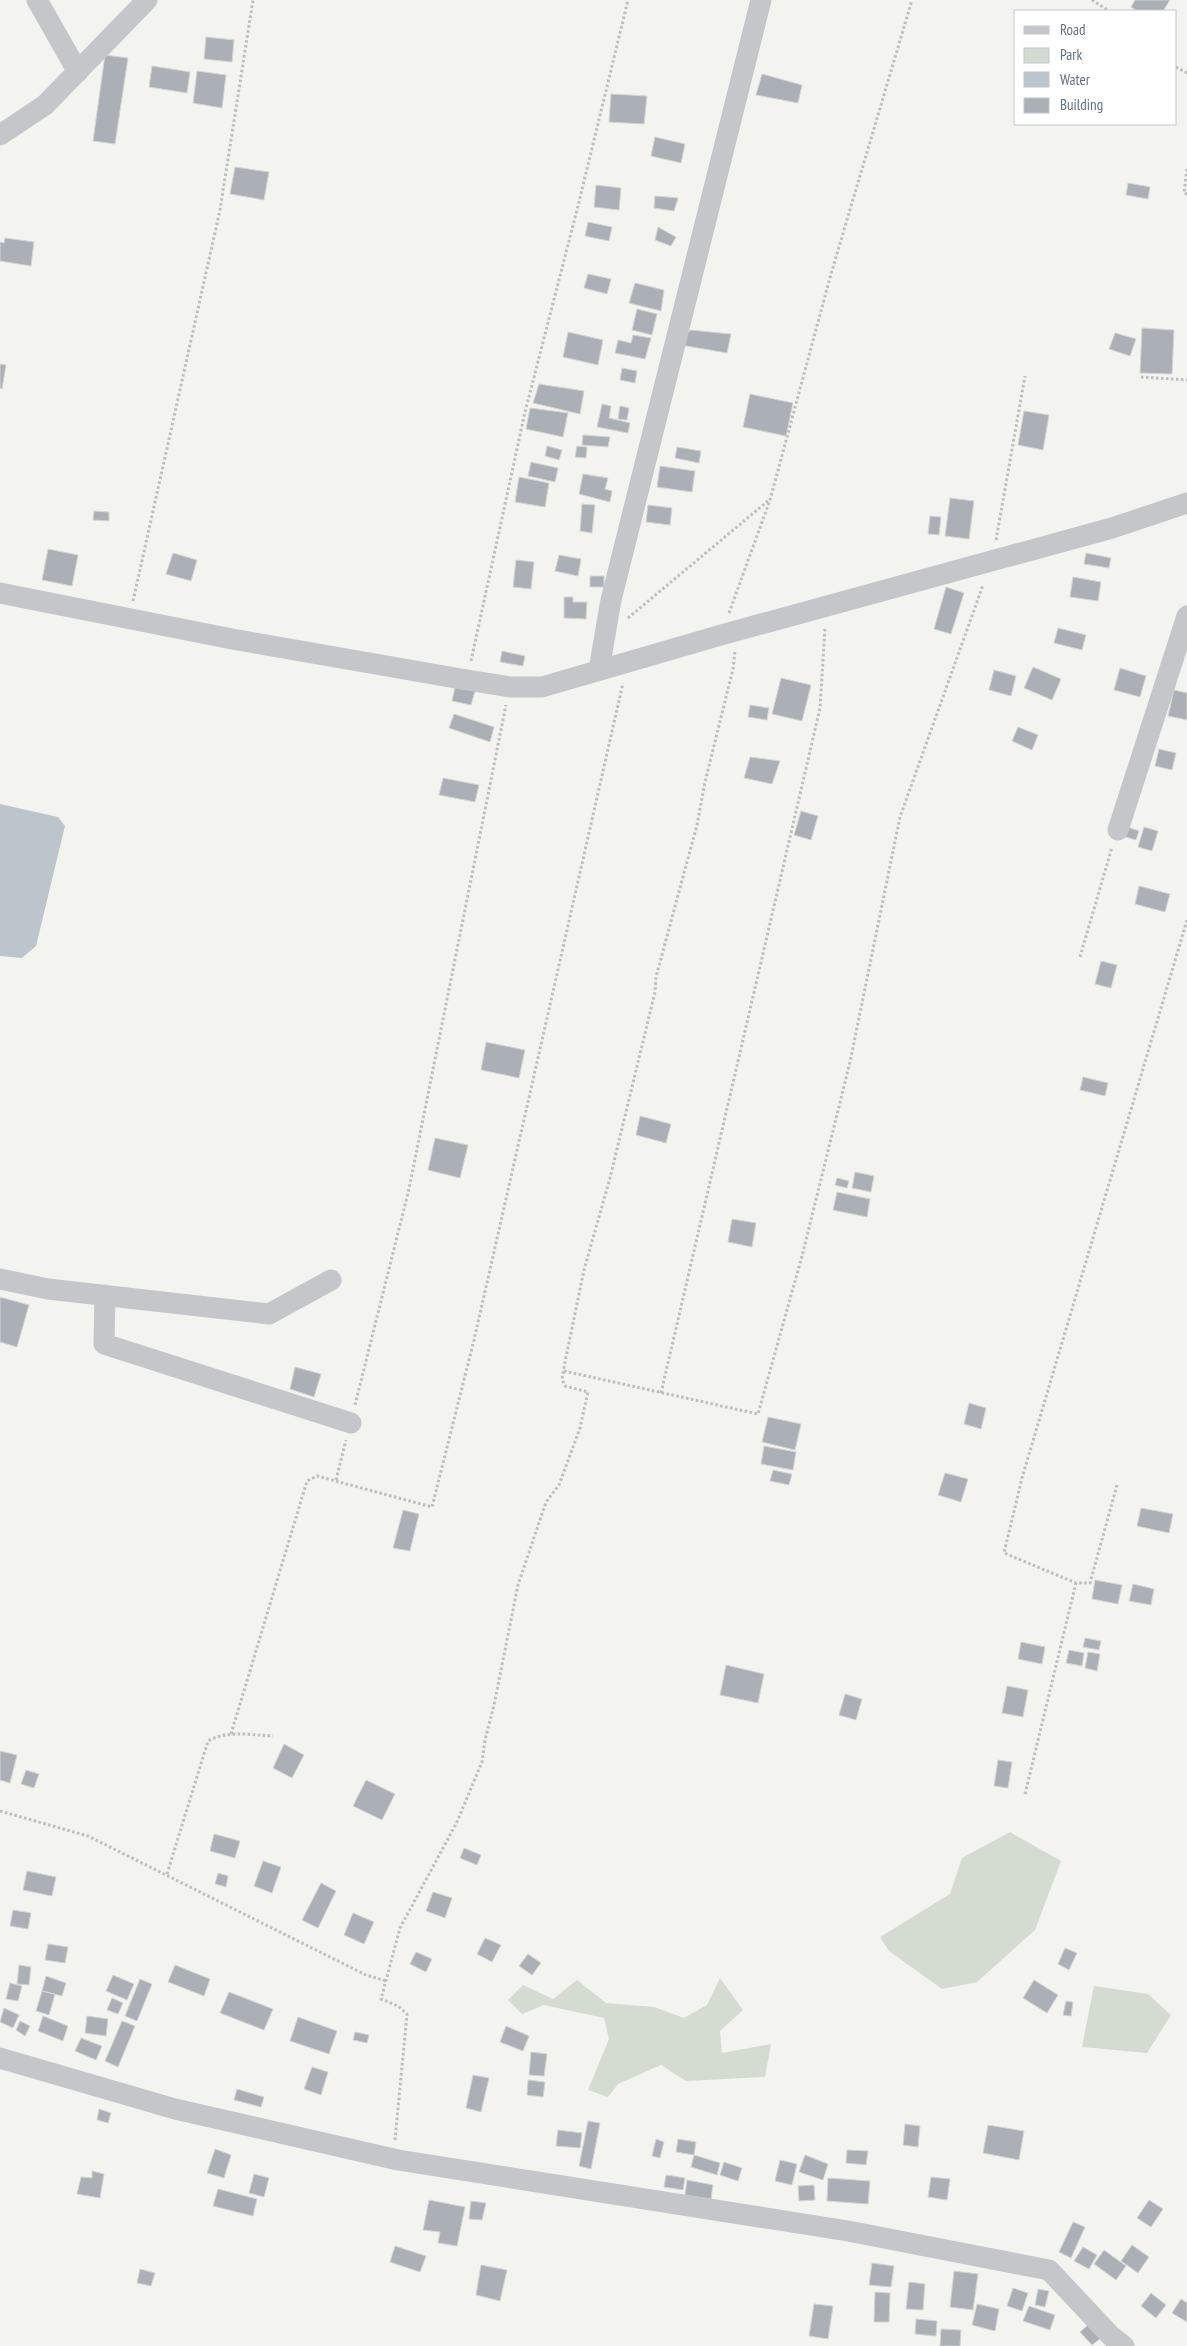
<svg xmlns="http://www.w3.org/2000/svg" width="1187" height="2346" viewBox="0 0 1187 2346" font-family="'PT Sans Narrow',sans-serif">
	<rect width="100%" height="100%" fill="#f3f4f0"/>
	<path fill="#d4dbd1" d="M1010,1832l51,29 -26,69 -58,52 -35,7 -53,-38 -9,-14 70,-43 12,-36z
		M720,1978l23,32 -23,21 2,22 49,-9 -6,33 -79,4 -25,-16 -43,19 -10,13 -20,-7 21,-51 -5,-21 -60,-13 -22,9 -14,-14 15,-15 30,14 24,-19 29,23 48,4 30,11 23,-13z
		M1094,1986l54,8 23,21 -24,38 -65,-6z"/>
	<path fill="#bcc5cb" d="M0,804l58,13 7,9 -29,120 -14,12 -22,-2z"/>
	<path fill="#aab0b6" stroke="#d5d5d3" d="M1135,0h35l-7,11h-26l-6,-4z
		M206,37l28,3 -2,22 -28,-3z
		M105,55l23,3 -13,86 -22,-3z
		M152,66l38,6 -3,21 -38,-6z
		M197,71l29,4 -4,33 -29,-5z
		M762,74l40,11 -4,18 -42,-8z
		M611,94l36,2 -3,28 -35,-2z
		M655,137l30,7 -4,19 -30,-7z
		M235,167l34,5 -5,28 -34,-6z
		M1128,183l22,4 -2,12 -22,-4z
		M596,185l25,3 -2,22 -25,-3z
		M655,196l23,2 -4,13 -20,-3z
		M588,222l24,5 -3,14 -24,-5z
		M658,227l18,10 -5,9 -16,-6z
		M5,238l29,4 -3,24 -31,-5v-19l4,1z
		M588,274l23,5 -4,15 -23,-6z
		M635,283l29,7 -3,21 -32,-8z
		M637,309l20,5 -5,21 -20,-5z
		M1142,328l32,2 -2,44 -32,-1z
		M690,330l41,4 -4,19 -46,-8z
		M568,332l35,8 -5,25 -35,-8z
		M1115,333l21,6 -6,17 -21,-7z
		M633,335l18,3 -6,21 -30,-6 3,-13 13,3z
		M0,364l6,1 -4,24 -2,-1z
		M622,368l15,3 -2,12 -15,-3z
		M539,384l45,7 -4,23 -47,-11z
		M750,394l43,9 -7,33 -43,-9z
		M602,404l9,2 -2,12 21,5 -2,10 -31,-6z
		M620,406l9,2 -2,12 -9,-1z
		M530,408l38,5 -5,24 -37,-8z
		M1024,411l25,4 -6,35 -25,-5z
		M583,435l27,2 -2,10 -26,-2z
		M547,446l15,4 -3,10 -14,-4z
		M577,446l10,1 -1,11 -11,-1z
		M677,447l24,4 -2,12 -24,-5z
		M531,462l27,6 -3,14 -27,-6z
		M660,466l35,5 -3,21 -35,-5z
		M583,474l25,4 -3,11 7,2 -2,11 -31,-8z
		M519,477l30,6 -4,24 -30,-5z
		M950,498l24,3 -5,38 -24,-3z
		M582,504l13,1 -3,28 -12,-2z
		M648,505l24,3 -2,17 -24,-3z
		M94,511l15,1v9l-16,-1z
		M930,516l11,1 -2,18 -11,-1z
		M48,549l30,6 -6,31 -30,-6z
		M173,553l24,7 -6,21 -25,-7z
		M1086,553l25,5 -2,10 -25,-4z
		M559,555l22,4 -3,17 -23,-5z
		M516,560l18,2 -3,27 -18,-2z
		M590,576h14v11h-14z
		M1073,577l28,5 -3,19 -28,-4z
		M946,587l18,6 -13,41 -17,-5z
		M564,597h9v5h14l-1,17 -22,-1z
		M1058,628l28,7 -4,15 -28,-7z
		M502,651l23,5 -2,10 -23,-4z
		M1033,667l28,12 -9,21 -28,-12z
		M1120,668l26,8 -6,21 -26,-7z
		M994,670l22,6 -5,20 -22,-6z
		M781,678l30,7 -9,36 -30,-7z
		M456,683l20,5 -5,17 -19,-4z
		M1174,690l13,3v27l-19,-4z
		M750,705l19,3 -2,12 -19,-3z
		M454,714l40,13 -4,15 -41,-14z
		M1018,727l20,8 -6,15 -20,-9z
		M1159,749l17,4 -4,17 -17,-4z
		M750,757l30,4 -8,23 -28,-6z
		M443,778l36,7 -4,17 -36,-7z
		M801,811l17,5 -7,24 -17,-5z
		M1122,825l17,6 -3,9 -17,-5z
		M1144,827l14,4 -6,20 -14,-4z
		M1139,886l31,8 -5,18 -30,-8z
		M1101,961l16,4 -6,23 -16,-4z
		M486,1042l39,8 -6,28 -38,-8z
		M1083,1077l25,6 -3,13 -25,-6z
		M640,1116l31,8 -5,19 -30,-8z
		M435,1138l33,7 -8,33 -32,-8z
		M855,1172l19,4 -3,16 -19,-4z
		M837,1178l12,3 -2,7 -12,-3z
		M837,1192l33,7 -3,18 -34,-7z
		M732,1219l24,4 -4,24 -24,-5z
		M0,1297l29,8 -12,42 -17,-5z
		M295,1367l26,7 -7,23 -24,-8z
		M969,1403l17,5 -5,21 -17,-5z
		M768,1417l33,7 -6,26 -33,-8z
		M764,1446l32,6 -3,18 -32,-6z
		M773,1470l19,4 -3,11 -19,-4z
		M945,1473l23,6 -7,23 -23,-7z
		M1141,1508l32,6 -4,19 -32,-7z
		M403,1510l16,4 -9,37 -17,-3z
		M1095,1580l27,5 -4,19 -26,-5z
		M1133,1584l21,5 -3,16 -22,-4z
		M1085,1638l16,3 -2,9 -16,-3z
		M1021,1642l24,5 -3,17 -24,-5z
		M1069,1650l15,3 -2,13 -16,-3z
		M1088,1652l12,2 -3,17 -12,-3z
		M726,1665l38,9 -6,29 -38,-8z
		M1007,1686l21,4 -5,27 -21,-4z
		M845,1694l17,5 -6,21 -17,-5z
		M284,1744l20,11 -12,23 -19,-10z
		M0,1751l17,4 -7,28 -10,-3z
		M998,1760l14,2 -4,26 -14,-2z
		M26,1770l13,4 -5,14 -13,-4z
		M366,1780l29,14 -13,26 -29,-14z
		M214,1834l26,7 -5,17 -25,-7z
		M464,1848l17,7 -4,10 -17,-7z
		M263,1861l18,6 -9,26 -18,-7z
		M27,1871l29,6 -4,19 -29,-6z
		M218,1873l10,3 -2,11 -11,-3z
		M321,1883l15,8 -18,37 -16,-8z
		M433,1892l19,6 -7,20 -19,-7z
		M13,1910l18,3 -3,16 -18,-3z
		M353,1913l21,9 -10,22 -20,-9z
		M485,1938l16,7 -9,17 -15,-8z
		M48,1944l20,3 -3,16 -20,-3z
		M1065,1948l12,5 -8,17 -11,-6z
		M416,1952l16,7 -6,13 -16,-8z
		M528,1954l13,9 -9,12 -13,-9z
		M19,1965l12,2 -2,18 -12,-1z
		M175,1965l35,14 -6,17 -36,-14z
		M113,1975l21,9 -7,16 -21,-9z
		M46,1976l20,7 -4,13 -20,-5z
		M140,1979l12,5 -15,37 -12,-5z
		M1034,1980l24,15 -11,18 -24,-15z
		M10,1983l12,3 -4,15 -12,-2z
		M42,1991l13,3 -6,21 -13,-4z
		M229,1992l44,17 -9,21 -44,-17z
		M112,1998l11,5 -5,11 -11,-4z
		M1066,2001l7,1 -2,14 -8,-1z
		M4,2008l15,7 -6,13 -13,-6z
		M43,2016l25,10 -5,15 -25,-10z
		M87,2016l21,3 -2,17 -21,-3z
		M298,2017l39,14 -8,23 -39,-13z
		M20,2021l10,5 -5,10 -9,-6z
		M122,2021l13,5 -17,41 -13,-6z
		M506,2026l23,10 -6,15 -23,-9z
		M355,2032l14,3 -2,8 -14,-3z
		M81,2038l21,8 -6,14 -21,-9z
		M531,2052l16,2 -3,22 -15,-1z
		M312,2067l16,5 -7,23 -17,-6z
		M473,2075l16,3 -8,34 -15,-4z
		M528,2080l17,2 -2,15 -16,-2z
		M237,2089l27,8 -3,10 -27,-7z
		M99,2109l12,4 -3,10 -11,-3z
		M588,2121l12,2 -9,46 -12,-3z
		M905,2124l15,2 -2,21 -15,-2z
		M988,2125l36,6 -5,29 -36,-7z
		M558,2130l24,3 -2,15 -24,-2z
		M656,2139l8,3 -4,16 -8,-2z
		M678,2139l18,3 -2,13 -18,-3z
		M215,2149l16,6 -7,23 -17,-5z
		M847,2150l21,1 -2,14 -20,-2z
		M694,2155l26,8 -3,12 -26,-8z
		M805,2155l23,9 -5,16 -24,-8z
		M780,2160l17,4 -5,21 -17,-4z
		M724,2162l18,6 -4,13 -18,-6z
		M92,2171l12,3 -4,24 -23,-4 4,-17 11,1z
		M254,2174l15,4 -5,19 -15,-4z
		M666,2175l19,3 -2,12 -19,-3z
		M931,2177l19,2 -3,21 -19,-3z
		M828,2178l42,3 -2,23 -41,-3z
		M687,2180l26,5 -2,14 -26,-4z
		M814,2185l1,15 -16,1 -1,-15z
		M218,2189l39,10 -4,17 -40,-10z
		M429,2200l36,7 -8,39 -19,-3 2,-11 -17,-2z
		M1149,2200l14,9 -12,18 -14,-9z
		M471,2201l15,2 -4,17 -13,-1z
		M1073,2222l12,5 -14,31 -12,-6z
		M1132,2245l17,12 -11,16 -17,-12z
		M395,2246l31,10 -6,16 -30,-10z
		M1083,2247l14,8 -8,14 -15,-8z
		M1104,2250l22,16 -10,14 -22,-16z
		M872,2263l22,3 -3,21 -22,-2z
		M481,2265l26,5 -7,31 -24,-6z
		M140,2269l15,4 -4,13 -14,-3z
		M954,2271l24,3 -5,36 -23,-3z
		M909,2282l16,2 -2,26 -17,-1z
		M1013,2288l15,5 -6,18 -15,-5z
		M1038,2289l11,2 -4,16 -10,-2z
		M875,2292l15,1 -1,29h-15z
		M1151,2293l15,12 -10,13 -15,-12z
		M1181,2299l6,4v19l-15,-9z
		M814,2304l19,2 -5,33 -19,-3z
		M977,2304l22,5 -4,22 -23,-6z
		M1029,2306l26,9 -5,15 -27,-9z
		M916,2319l21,2 -1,15 -21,-2z
		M1089,2324l12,14 -9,7 -12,-13z
		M941,2329l20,1 -1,16h-20z"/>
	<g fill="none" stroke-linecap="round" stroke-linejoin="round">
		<path stroke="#bbbdbf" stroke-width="3" stroke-dasharray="2.5 2.5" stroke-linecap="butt" d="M1092,0l17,11
			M1176,67l11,6
			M1187,169l-3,24 3,1
			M1141,377l46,3
			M996,540l29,-164
			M133,601l87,-391 33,-210
			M729,613l41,-113 61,-226 81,-274
			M628,618l141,-118
			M471,661l54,-249 53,-206 50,-206
			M1080,957l32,-110
			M564,1371l194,43 44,-158 48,-194 50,-245 83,-232
			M661,1393l159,-685 5,-81
			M355,1405l54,-216 97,-484
			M336,1480l10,-40
			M1117,1485l-27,98h-14l-72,-30 18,-75 165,-558
			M231,1734l76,-253 10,-5 115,31 42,-167 149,-657
			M1025,1794l51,-211
			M0,1811l88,25 278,139 20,6
			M167,1874l41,-133c19,-11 43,-6 65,-5
			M395,2140l12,-126 -9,-8 -17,-7 19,-71 57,-106 25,-60 3,-22 9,-35 24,-120 28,-83 13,-17 21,-57 8,-36 -23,-6 -3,-7 4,-22 18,-87 26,-92 45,-186 1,-15 41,-152 8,-43 28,-113 2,-18"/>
		<path stroke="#c4c6ca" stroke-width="21" d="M37,0l41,72
			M0,135l45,-30 102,-105
			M0,593l232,46 235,41 43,7h32l179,-52 391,-107 75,-25
			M599,670l12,-70 150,-600
			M1118,830l69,-214
			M0,1279l48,10 221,25 62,-34
			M105,1295l-1,49 247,79
			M0,2058l175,51 223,51 450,71 201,39 62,66 13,10"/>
	</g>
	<rect x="1014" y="10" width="162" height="115" fill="#ffffff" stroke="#c1c6cd"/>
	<rect x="1024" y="26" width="25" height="8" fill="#c4c6ca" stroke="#c1c6cd"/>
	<text x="1060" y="35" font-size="15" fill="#637081">Road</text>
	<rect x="1024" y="48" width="25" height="15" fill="#d4dbd1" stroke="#c1c6cd"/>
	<text x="1060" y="60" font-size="15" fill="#637081">Park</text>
	<rect x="1024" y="72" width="25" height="15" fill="#bcc5cb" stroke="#c1c6cd"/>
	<text x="1060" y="85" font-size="15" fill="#637081">Water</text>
	<rect x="1024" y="98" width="25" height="15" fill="#aab0b6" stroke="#c1c6cd"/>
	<text x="1060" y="110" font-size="15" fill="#637081">Building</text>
</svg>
